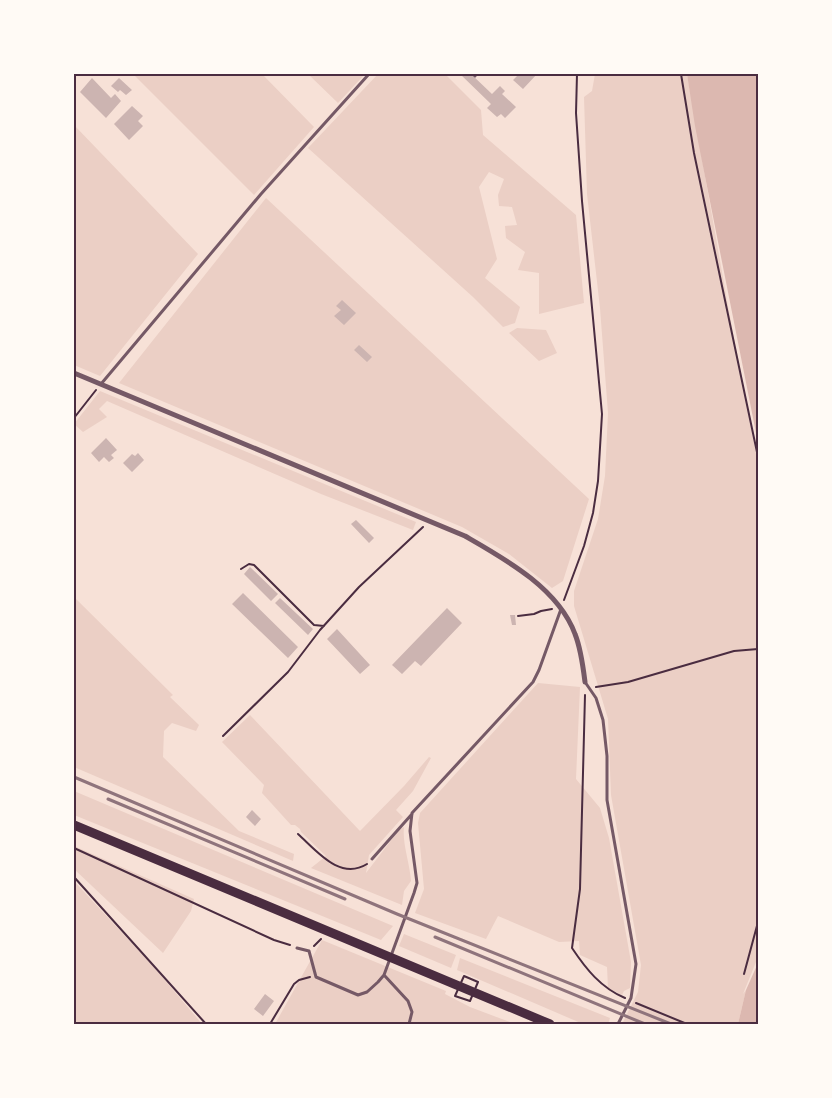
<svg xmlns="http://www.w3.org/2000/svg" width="832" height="1098" viewBox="0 0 832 1098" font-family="'Public Sans',sans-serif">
	<rect width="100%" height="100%" fill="#f7e1d7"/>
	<path fill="#ebcfc5" d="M133,74h129l52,53 -60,68z
		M308,74h57l-27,29z
		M378,74h67l36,36 2,25 93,80 8,88 -45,11v-41l-21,-3 7,-18 -19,-14 -1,-12 12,-1 -5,-18 -13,-1 -1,-11 6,-16 -15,-7 -10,15 18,72 -12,19 35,29 -5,16 -12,4 -30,-30 -165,-149z
		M595,74h92l41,232 30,158v493l-15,37 3,-4 -8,34h-116l16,-32 3,-27 -30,-170 -3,-76 -34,-113v-15l24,-72 7,-43 3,-63 -8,-105 -13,-114 -3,-97 8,-6z
		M74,125l124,129 -98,122 -26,-11z
		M266,198l323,301 -26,82 -11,7 -43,-34 -47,-27 -343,-144z
		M517,328l29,2 11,23 -18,8 -30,-28z
		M100,391l316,131 -3,8 -92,-36 -214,-93 -8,8 8,8 -24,15 -9,-8z
		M74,597l99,98 -3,2 29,28 -3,6 -24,-8 -8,8 -1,26 76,74 55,23 -1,7 -219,-94z
		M538,683l42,4 -4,92 24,29 9,30 22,124 -1,26 -6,3 -2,4 -14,-7 -1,-21 -27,-12 -1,-14 -20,1 -61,-26 -12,23 -71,-26 9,-24 -6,-66 2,-10z
		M250,715l110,116 44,-45 25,-29 2,1 -18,33 -17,19 7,7 -34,38 -3,18 33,-43 5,-3c-2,16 6,37 7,54l-7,10 -2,14 -91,-37 15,-12 -25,-24 -1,-3 -5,-4h-4l-29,-32 2,-8 -42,-43z
		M74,791l319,135 -12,14 -307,-125z
		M74,846l120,53 -3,12 -28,42 -89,-84z
		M74,881l79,85 49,58h-128z
		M404,934l52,21 -5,13 -52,-22z
		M322,940l124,51 -1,3 25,13 45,17h-240z
		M460,958l150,60 -2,6h-25l-126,-54z"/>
	<path fill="#dcb8b0" d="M687,74h71v369l-63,-317z
		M758,963v61h-20l8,-34z"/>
	<path fill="#ccb4b1" d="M460,74h11l21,20 8,-8 5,5 -3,3 14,13 -11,11 -4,-4 -4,3 -10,-9 4,-4z
		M519,74h18l-14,15 -10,-9z
		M92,78l19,20 4,-4 6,7 -15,17 -26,-26z
		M119,78l13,12 -6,5 -6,-5 -2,2 -7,-6z
		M132,106l11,10 -5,5 5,5 -14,14 -15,-16z
		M342,300l14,13 -12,12 -10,-9 7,-6 -5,-4z
		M359,345l13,12 -5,5 -13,-12z
		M106,438l11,12 -6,5 3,3 -5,4 -5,-5 -5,5 -8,-9z
		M138,453l6,7 -12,12 -9,-9 9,-9 3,2z
		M356,520l18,18 -5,5 -18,-19z
		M250,567l28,27 -7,7 -27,-27z
		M243,593l55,54 -10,11 -56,-54z
		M280,598l33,31 -5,6 -33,-32z
		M447,608l15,15 -41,43 -6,-5 -13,13 -10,-9z
		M510,615h5l1,10h-4z
		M337,629l33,36 -10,9 -33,-35z
		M252,810l9,9 -6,7 -9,-9z
		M265,994l9,7 -11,15 -9,-7z"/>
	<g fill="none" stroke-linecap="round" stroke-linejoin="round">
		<path stroke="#4a2c40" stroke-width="2" d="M681,74l13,79 64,304
			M74,418l22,-28
			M241,569l8,-5 5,1 60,60 10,1
			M564,600l20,-54 9,-33 5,-32 4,-67 -20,-213 -6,-88 1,-39
			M518,616l16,-2 7,-3 11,-2
			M596,687l32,-5 106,-31 24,-2
			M585,695l-5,194 -8,59c14,21 29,40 53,50
			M223,736l65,-64 32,-42 39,-43 64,-60
			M298,834c19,17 42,47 69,30
			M74,848l200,92 16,5
			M74,877l132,147
			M314,946l7,-7
			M744,974l14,-52
			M464,976l14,6 -8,19 -15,-5z
			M636,1003l51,21
			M270,1024l24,-40 5,-4 11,-3"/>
		<path stroke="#755966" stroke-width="3" d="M473,74l2,2
			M101,384l160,-190 108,-120
			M585,682l11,16 7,22 4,36v44l29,164 -5,34 -13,26
			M372,859l40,-45
			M297,948l12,3 7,26 42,18 9,-3 11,-10 6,-7 30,-82 3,-10 -7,-52 2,-18 121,-131 6,-12 22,-61
			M384,975l24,26 4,11 -3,12"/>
		<path stroke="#755966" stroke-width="5" d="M74,373l391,163c40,23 93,52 110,98 6,15 8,32 10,48"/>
		<path stroke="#4a2c40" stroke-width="9" d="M74,825l476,199"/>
		<path stroke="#8f747c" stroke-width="3" d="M74,777l323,137 274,110
			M108,799l237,100
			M435,937l210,87"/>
	</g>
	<rect width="832" height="1098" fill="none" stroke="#fffaf5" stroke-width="150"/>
	<rect x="75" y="75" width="682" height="948" fill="none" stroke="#4a2c40" stroke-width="2"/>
</svg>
